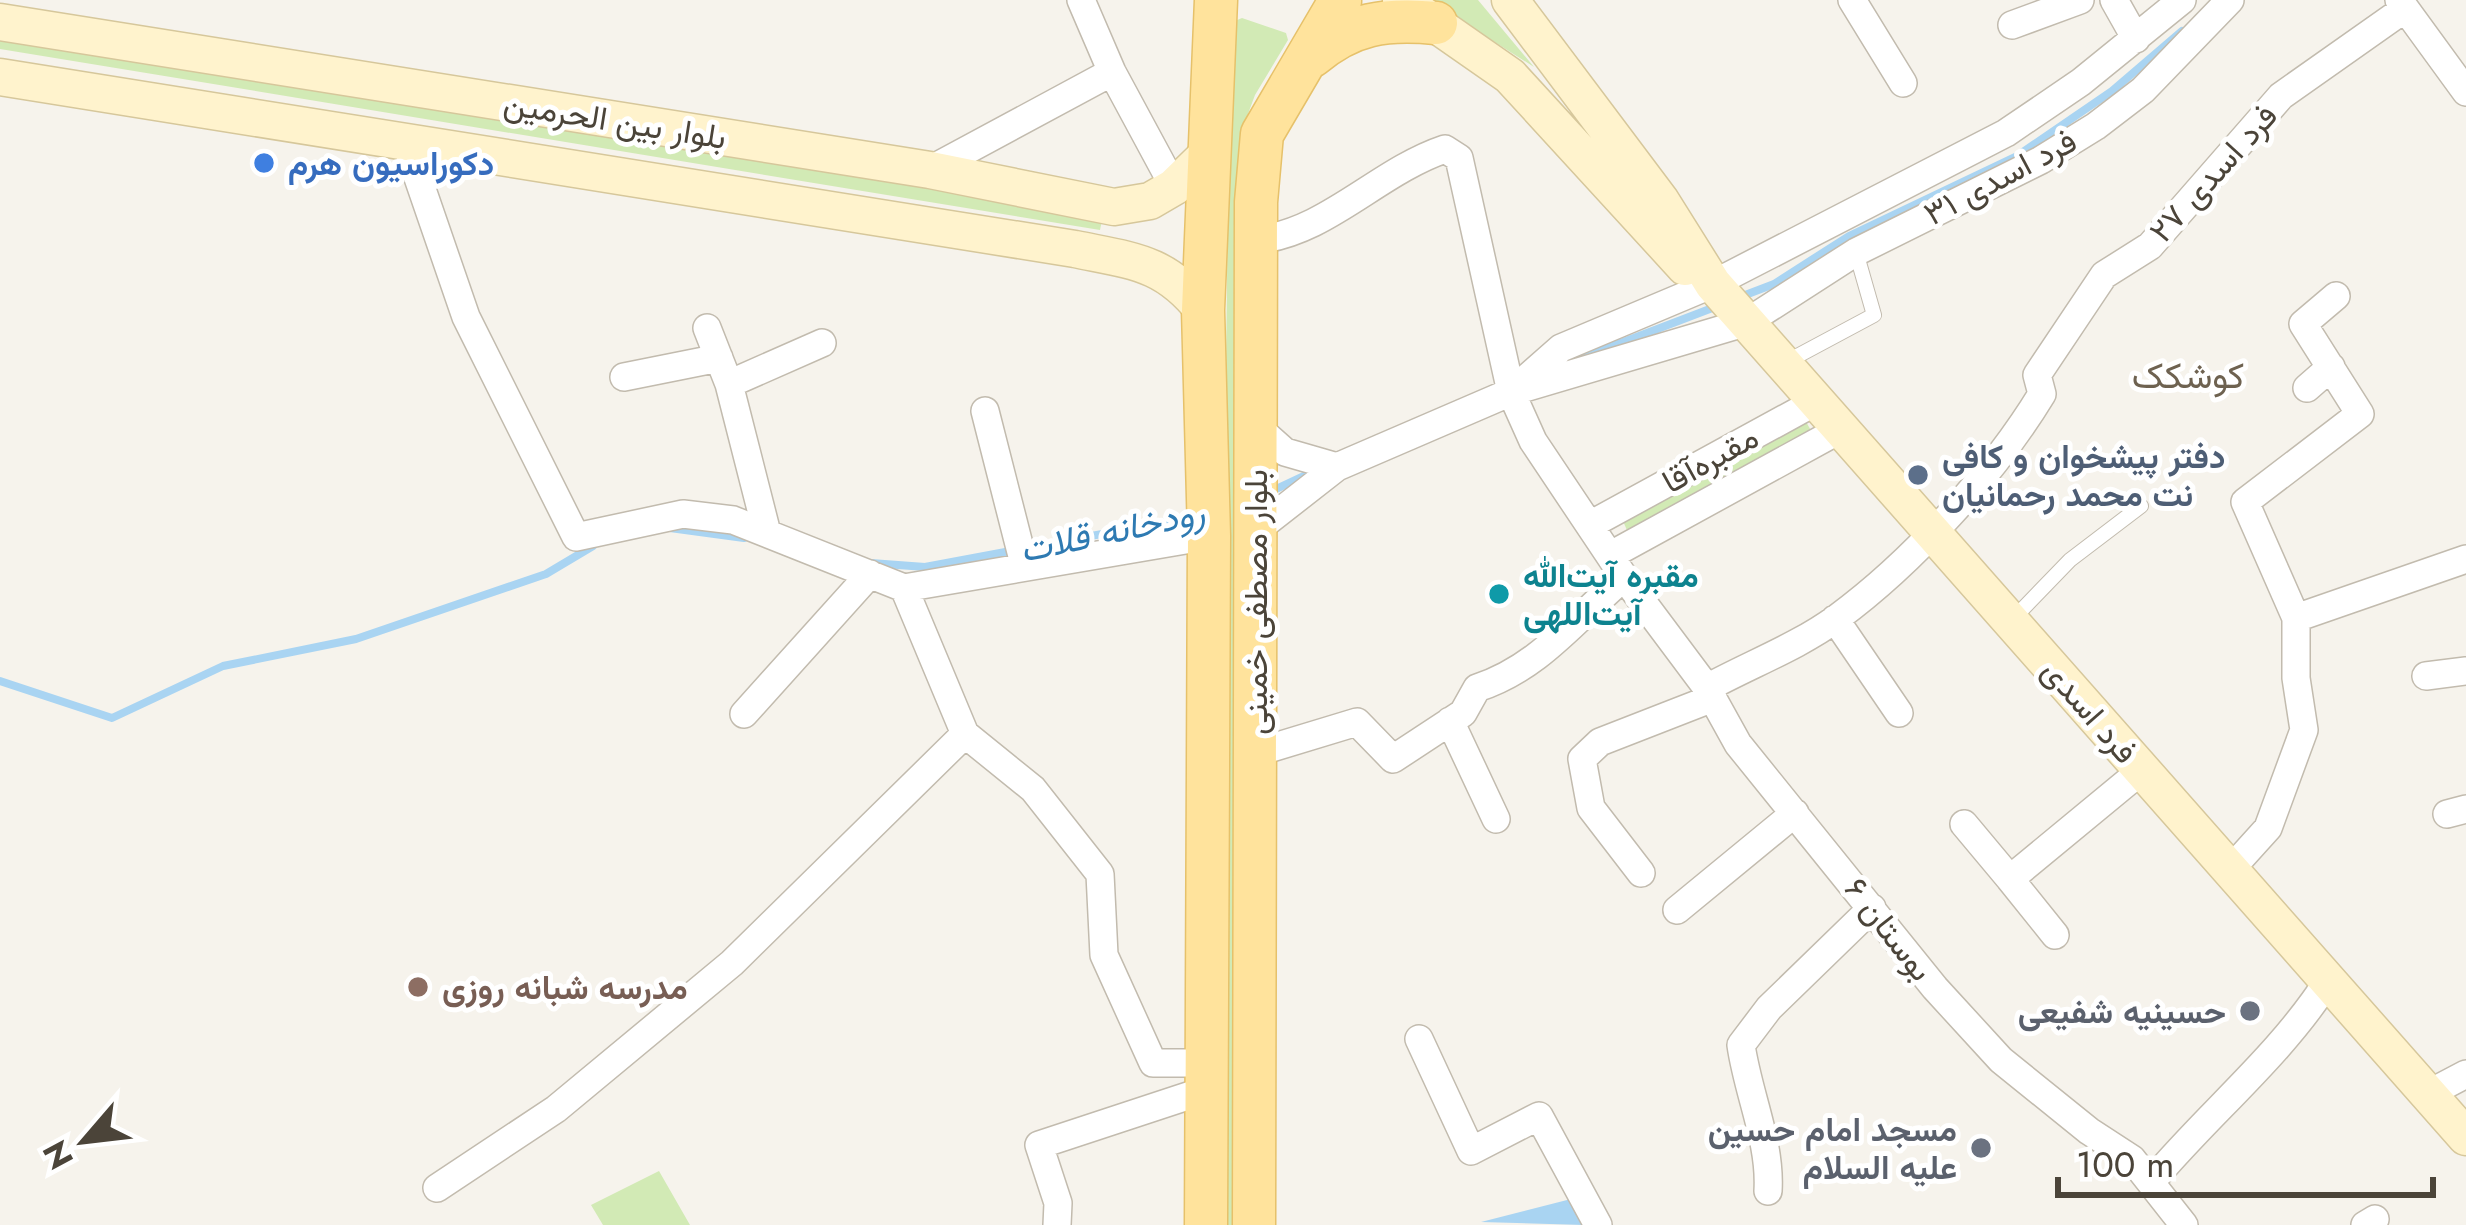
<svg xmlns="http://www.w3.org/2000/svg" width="2466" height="1225" viewBox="0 0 2466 1225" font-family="Jost,Vazirmatn,sans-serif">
	<rect width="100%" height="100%" fill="#f6f3ec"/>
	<path fill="#d2eab5" d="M1429,0h49l56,67z
		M1242,18l44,15 2,7 -33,55 -13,35 -9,1095h-17l14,-1202z
		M0,33l1103,182 -3,15 -1100,-181z
		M1805,420l8,14 -184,101 -6,-14z
		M659,1171l31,54h-87l-12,-20z"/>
	<path fill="#a9d4f2" d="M1571,1199l13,26 -103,-3z"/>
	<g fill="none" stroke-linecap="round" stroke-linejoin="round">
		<path stroke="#a9d4f2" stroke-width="8" d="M1740,297l34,-13 75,-48 168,-80 95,-65 70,-60
			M1584,357l131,-50
			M1270,492l40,-19
			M670,528l74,10
			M871,563l54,4 268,-50
			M0,681l112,37 111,-52 133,-27 190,-65 47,-28"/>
		<defs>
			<path id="lane" d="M1788,361l86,-46 -18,-63
				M2011,621l59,-61 71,-54"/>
			<path id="street" d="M1081,0l31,72 62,115
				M1852,0l51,83
				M2114,0l22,39
				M2399,0l67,92
				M2012,25l68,-25
				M405,140l61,177 110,220 107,-23 50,6 171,68 305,-52
				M930,170l182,-98
				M1256,240c71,-7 121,-68 189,-91l14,9 52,234 22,49 91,136 83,111 31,56 197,244 66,72 88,71 43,28 52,66
				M707,328l22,56 38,149
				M624,377l95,-19
				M729,384l93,-41
				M1519,385l42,-37 152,-64 293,-151 75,-51 101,-82
				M2307,388l24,-21
				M985,411l39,153
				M1256,426l29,26 52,15
				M1590,525l227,-124
				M1254,532l83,-65 174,-75 236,-70 109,-70 185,-92 55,-34 47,-36 87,-90
				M1611,555l230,-126
				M904,588l61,146 68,55 67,85 4,81 49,108h53
				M2296,618l170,-59
				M1835,619l64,94
				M2426,676l40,-5
				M1707,688c42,-23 92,-42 130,-70 75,-55 157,-145 205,-224l-5,-19 67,-100 46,-29 131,-150 122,-86
				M744,714l126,-140
				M1450,721l46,98
				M1255,753l102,-31 36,37 70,-46 14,-25c62,-20 98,-69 147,-111
				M2447,814l19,-5
				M1964,824l46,55 132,-109
				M2230,870l38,-42 36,-98 -8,-52v-60l-51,-116 115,-88 -57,-90 33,-28
				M1641,873l-50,-65 -9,-49 18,-17 113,-44
				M2010,879l45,56
				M1677,910l118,-97
				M1419,1039l52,112 68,-35 59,109
				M2428,1094l38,-20
				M2152,1181c57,-68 127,-124 176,-200
				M437,1188l119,-79 176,-146 233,-229
				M1768,1191c3,-49 -20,-97 -27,-146l28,-37 103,-100
				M1057,1225l1,-22 -19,-58 167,-55
				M2365,1225l10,-6"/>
			<path id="secondary" d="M1401,0l109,76 175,191
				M1510,0l151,201 52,83 753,853
				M0,22l930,148 184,37 36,-6 24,-14 37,-36
				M0,77l1075,172c58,12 90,13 128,61"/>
			<path id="primary" d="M1312,56c39,-33 74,-38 124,-33
				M1206,1225l3,-689 -6,-226 13,-310
				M1254,1225l2,-1023 6,-68 78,-133"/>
		</defs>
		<use href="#lane" stroke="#c2bbae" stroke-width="16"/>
		<use href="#street" stroke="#c2bbae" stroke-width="30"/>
		<use href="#secondary" stroke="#d6c79b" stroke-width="39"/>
		<use href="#primary" stroke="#e6c16a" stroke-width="45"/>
		<use href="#lane" stroke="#fff" stroke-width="14"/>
		<use href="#street" stroke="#fff" stroke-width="27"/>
		<use href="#secondary" stroke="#fff3cd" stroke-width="36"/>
		<use href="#primary" stroke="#ffe39c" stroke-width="42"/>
	</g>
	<circle fill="#3f7fe0" stroke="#fff" stroke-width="4.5" cx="264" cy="163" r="12"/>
	<circle fill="#5c6f8a" stroke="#fff" stroke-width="4.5" cx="1918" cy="475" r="12"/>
	<circle fill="#0f9aa8" stroke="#fff" stroke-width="4.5" cx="1499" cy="594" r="12"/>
	<circle fill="#8d6e63" stroke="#fff" stroke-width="4.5" cx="418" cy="987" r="12"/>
	<g fill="#6b7280" stroke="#fff" stroke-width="4.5">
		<circle cx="2250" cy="1011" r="12"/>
		<circle cx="1981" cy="1148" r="12"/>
	</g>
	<g text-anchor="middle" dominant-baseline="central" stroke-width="10" stroke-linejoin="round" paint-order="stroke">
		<g font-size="33" fill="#4b4439" stroke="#fff">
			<text transform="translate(615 120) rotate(9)">بلوار بین الحرمین</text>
			<text transform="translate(2213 173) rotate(-48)">فرد اسدی ۲۷</text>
			<text transform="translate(2000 177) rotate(-28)">فرد اسدی ۳۱</text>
			<text transform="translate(1710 459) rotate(-29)">مقبره‌آقا</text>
			<text transform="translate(1255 602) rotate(-90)">بلوار مصطفی خمینی</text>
			<text transform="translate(2090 711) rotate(49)">فرد اسدی</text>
			<text transform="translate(1889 929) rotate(52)">بوستان ۶</text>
		</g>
		<g font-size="33" font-weight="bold" fill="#366cbe" stroke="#fff" text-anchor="start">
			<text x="288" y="163">دکوراسیون هرم</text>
		</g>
		<g font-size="33" font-weight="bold" fill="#4e5e75" stroke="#fff" text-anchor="start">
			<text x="1942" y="456">دفتر پیشخوان و کافی<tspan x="1942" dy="38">نت محمد رحمانیان</tspan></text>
		</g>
		<g font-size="33" font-weight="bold" fill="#0d838f" stroke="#fff" text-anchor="start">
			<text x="1523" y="575">مقبره آیت‌الله<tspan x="1523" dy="38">آیت‌اللهی</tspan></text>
		</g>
		<g font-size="33" font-weight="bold" fill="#785e54" stroke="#fff" text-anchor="start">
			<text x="442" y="987">مدرسه شبانه روزی</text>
		</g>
		<g font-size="33" font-weight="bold" fill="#5b616d" stroke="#fff" text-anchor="end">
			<text x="2226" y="1011">حسینیه شفیعی</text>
			<text x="1957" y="1129">مسجد امام حسین<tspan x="1957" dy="38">علیه السلام</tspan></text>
		</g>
		<g font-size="36" fill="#6e6250" stroke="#fff">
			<text x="2188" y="375">کوشکک</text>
		</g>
		<g font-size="36" font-style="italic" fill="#2e7ab2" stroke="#fff">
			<text transform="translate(1112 530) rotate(-12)">رودخانه قلات</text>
		</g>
	</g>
	<g transform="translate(84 1141) rotate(242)" stroke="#ffffff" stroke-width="9" paint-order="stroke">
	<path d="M0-9L21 45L0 30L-21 45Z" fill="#4b4439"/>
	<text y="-18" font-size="33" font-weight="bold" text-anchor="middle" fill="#4b4439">N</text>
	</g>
	<path d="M2058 1177v18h375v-18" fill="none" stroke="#4b4439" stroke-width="6"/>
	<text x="2076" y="1177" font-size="36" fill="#4b4439" stroke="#ffffff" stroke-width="9" paint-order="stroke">100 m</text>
</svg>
